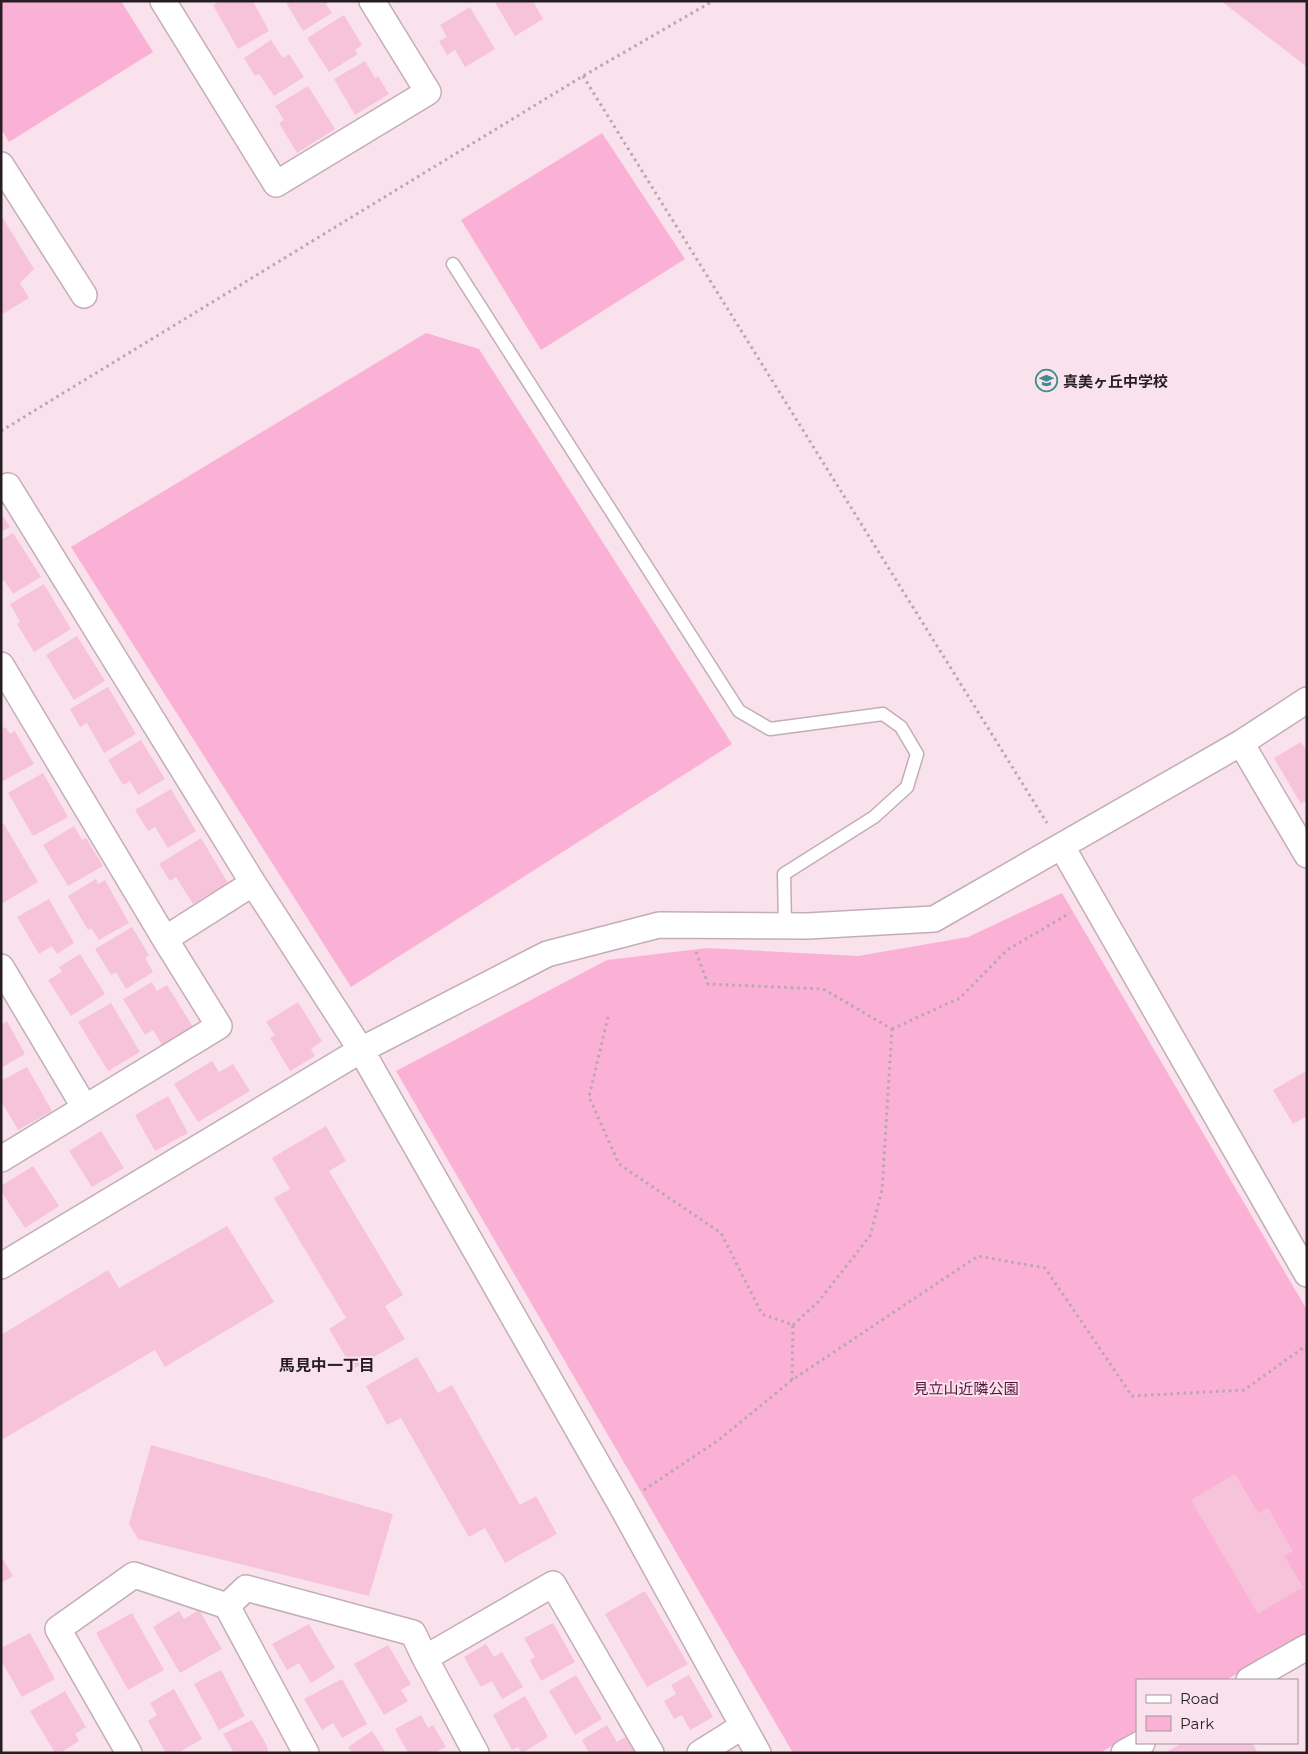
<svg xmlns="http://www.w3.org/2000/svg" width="1308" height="1754" viewBox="0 0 1308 1754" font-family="Montserrat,'Noto Sans JP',sans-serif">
	<rect width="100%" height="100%" fill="#f9e2ec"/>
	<path fill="#fbb1d5" d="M1,1h120l32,51 -144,90 -8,-13z
		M602,133l83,126 -144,91 -80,-130z
		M426,333l53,16 253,395 -381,243 -280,-440z
		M1062,893l245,417v324l-81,46h-89v51l-37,22h-307l-397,-682 211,-111 100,-12 151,8 110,-19z"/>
	<path fill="#f7c3db" d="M220,1h33l16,30 -31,18 -25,-44z
		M285,1h46l-5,3 6,9 -29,18z
		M494,1h39l10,18 -28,17z
		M1221,1h86v66z
		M470,7l25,42 -30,18 -10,-17 -8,5 -8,-14 8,-4 -7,-12z
		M344,15l18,30 -7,5 3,4 -29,18 -22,-34z
		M271,40l12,18 6,-4 15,23 -30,19 -15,-22 -4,2 -11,-18z
		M365,61l10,17 3,-2 11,18 -34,21 -21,-36z
		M308,86l27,43 -38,24 -18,-30 5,-3 -9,-14z
		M1,215l33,54 -14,14 9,15 -28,17z
		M1,513l9,14 -9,5z
		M13,533l28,44 -28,17 -9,-14 -3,2v-42z
		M44,584l27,45 -37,23 -17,-28 3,-2 -10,-18z
		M77,636l28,45 -31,19 -28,-45z
		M108,687l28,47 -32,19 -17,-30 -7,4 -10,-18z
		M6,727l4,7 5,-3 19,33 -33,18v-53z
		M141,740l24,39 -27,16 -8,-14 -7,4 -15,-25z
		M1301,742l6,9v49l-6,4 -27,-46z
		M43,773l25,44 -35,19 -25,-43z
		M171,789l25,42 -28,17 -13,-21 -7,4 -13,-21z
		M4,824l34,58 -37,22v-79z
		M74,826l8,14 4,-2 17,28 -35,20 -25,-41z
		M201,838l27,45 -35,21 -17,-27 -6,4 -11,-17z
		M96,879l2,5 7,-4 24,43 -30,17 -8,-12 -3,2 -20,-34z
		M49,899l25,44 -17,11 -5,-8 -13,8 -22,-37z
		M132,927l17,28 -4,3 8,14 -27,17 -10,-17 -5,3 -16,-26z
		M80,954l25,40 -34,22 -23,-36 14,-8 -3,-5z
		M152,982l5,9 10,-6 26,42 -31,18 -9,-15 -8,5 -22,-36z
		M298,1002l24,39 -11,8 4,7 -25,15 -20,-33 5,-3 -9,-13z
		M111,1003l29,49 -32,19 -30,-49z
		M7,1021l18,33 -24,14v-43z
		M212,1061l7,11 14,-8 17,27 -52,31 -24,-38z
		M27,1067l25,44 -34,19 -17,-29v-20z
		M1306,1071l1,45 -14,8 -20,-34z
		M168,1096l20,37 -33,18 -20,-36z
		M326,1126l20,35 -17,10 74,124 -18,11 20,33 -52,30 -24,-40 17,-11 -72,-120 16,-9 -18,-31z
		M101,1131l23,37 -32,19 -23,-36z
		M33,1166l26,40 -34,22 -24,-37v-5z
		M227,1226l47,76 -109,65 -10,-17 -152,89 -2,-1v-103l107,-65 11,18z
		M417,1357l21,36 14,-8 68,120 16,-9 21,38 -52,29 -20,-35 -16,9 -68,-119 -14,7 -21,-39z
		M151,1445l242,69 -24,82 -231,-57 -9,-15z
		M1235,1474l23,39 10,-5 25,43 -9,5 19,31 -45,27 -67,-114z
		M1,1556l12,20 -12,7z
		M645,1591l43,73 -41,23 -42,-73z
		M199,1610l23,39 -42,24 -27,-46 26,-16 5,8z
		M132,1613l32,57 -36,20 -32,-57z
		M553,1623l22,39 -34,19 -11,-21 5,-3 -11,-19z
		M309,1624l26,44 -24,15 -12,-20 -12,7 -15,-26z
		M30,1633l25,46 -33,18 -21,-37v-12z
		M486,1644l8,13 8,-5 21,35 -21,12 -10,-18 -11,6 -17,-30z
		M388,1645l23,39 -10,6 7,11 -24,14 -30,-51z
		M221,1670l24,46 -26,14 -25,-46z
		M576,1675l26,44 -27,16 -26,-44z
		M689,1675l24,42 -23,13 -8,-15 -8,4 -10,-18 12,-7 -5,-9z
		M342,1679l25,45 -25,14 -9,-15 -11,7 -18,-31z
		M174,1689l28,50 -24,14h-12l-18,-32 9,-6 -7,-12z
		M65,1691l21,36 -11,7 4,7 -19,12h-5l-25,-42z
		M525,1696l23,41 -26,16 -4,-6 -6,3 -19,-35z
		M421,1715l7,13 5,-3 13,22 -8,4 1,2h-31l-13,-24z
		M252,1720l15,26 1,7h-34l-11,-19z
		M607,1725l10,17 10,-6 10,17h-48l-7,-13z
		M372,1731l14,22h-34l-4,-6z
		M1182,1743h70l6,10h-93z"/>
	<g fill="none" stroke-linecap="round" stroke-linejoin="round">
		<defs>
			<path id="lane" d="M453,264l286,447 31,18 113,-15 18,13 16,27 -10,33 -33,30 -90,57 1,52"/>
			<path id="street" d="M163,1l113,183 152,-92 -56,-91
				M1,165l83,130
				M8,486l245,397 108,167 260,455 137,248
				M1,665l164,274 54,87 -218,133
				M1241,743l66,112
				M1062,847l245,427
				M165,939l88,-56
				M1,967l84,141
				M1,1266l360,-216 186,-96 112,-29 149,1 126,-7 307,-176 66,-43
				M227,1606l79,147
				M425,1658l51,95
				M1249,1680l58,-33
				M129,1753l-71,-124 76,-54 93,31 19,-18 167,45 12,25 128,-74 98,169
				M700,1753l43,-27
				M1124,1753l18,-10"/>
		</defs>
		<use href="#lane" stroke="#c3adb7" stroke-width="15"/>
		<use href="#street" stroke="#c3adb7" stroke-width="28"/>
		<path stroke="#b9a7af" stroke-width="3" stroke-dasharray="2.5 4" stroke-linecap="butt" d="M583,76l464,747
			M1,431l582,-355 130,-75
			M696,952l12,32 115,5 69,40
			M608,1017l-19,80 30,67 102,69 41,81 31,11 -1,55
			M892,1029l68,-31 47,-48 63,-37
			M793,1325l25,-23 52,-66 12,-46 10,-161
			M644,1490l76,-51 72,-59 186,-124 67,12 87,128 112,-6 63,-45"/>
		<use href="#lane" stroke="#fff" stroke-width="12"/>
		<use href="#street" stroke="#fff" stroke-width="25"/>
	</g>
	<defs>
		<symbol id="school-ring" viewBox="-11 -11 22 22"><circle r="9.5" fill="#f9e2ec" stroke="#428a8d" stroke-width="1.5"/><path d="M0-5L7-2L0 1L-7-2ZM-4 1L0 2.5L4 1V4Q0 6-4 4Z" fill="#428a8d"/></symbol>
	</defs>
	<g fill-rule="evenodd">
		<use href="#school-ring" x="1034" y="368" width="25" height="25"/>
	</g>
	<g text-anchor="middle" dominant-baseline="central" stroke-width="4" stroke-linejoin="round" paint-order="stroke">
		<g font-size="15" font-weight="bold" fill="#261e22" stroke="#f9e2ec" text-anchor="start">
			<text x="1063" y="381">真美ヶ丘中学校</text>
		</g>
		<g font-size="15" fill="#570e3a" stroke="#f9e2ec">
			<text x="966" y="1388">見立山近隣公園</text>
		</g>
		<g font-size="16" font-weight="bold" fill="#261e22" stroke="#f9e2ec">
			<text x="327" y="1365">馬見中一丁目</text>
		</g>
	</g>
	<rect width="1308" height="1754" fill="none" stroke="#261e22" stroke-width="5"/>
	<rect x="1136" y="1679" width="162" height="65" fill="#f9e2ec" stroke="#a5949b"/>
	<rect x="1146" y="1695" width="25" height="8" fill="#ffffff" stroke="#a5949b"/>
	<text x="1180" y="1704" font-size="15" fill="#261e22">Road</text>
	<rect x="1146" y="1716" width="25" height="15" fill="#fbb1d5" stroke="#a5949b"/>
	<text x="1180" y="1729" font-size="15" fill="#261e22">Park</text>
</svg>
